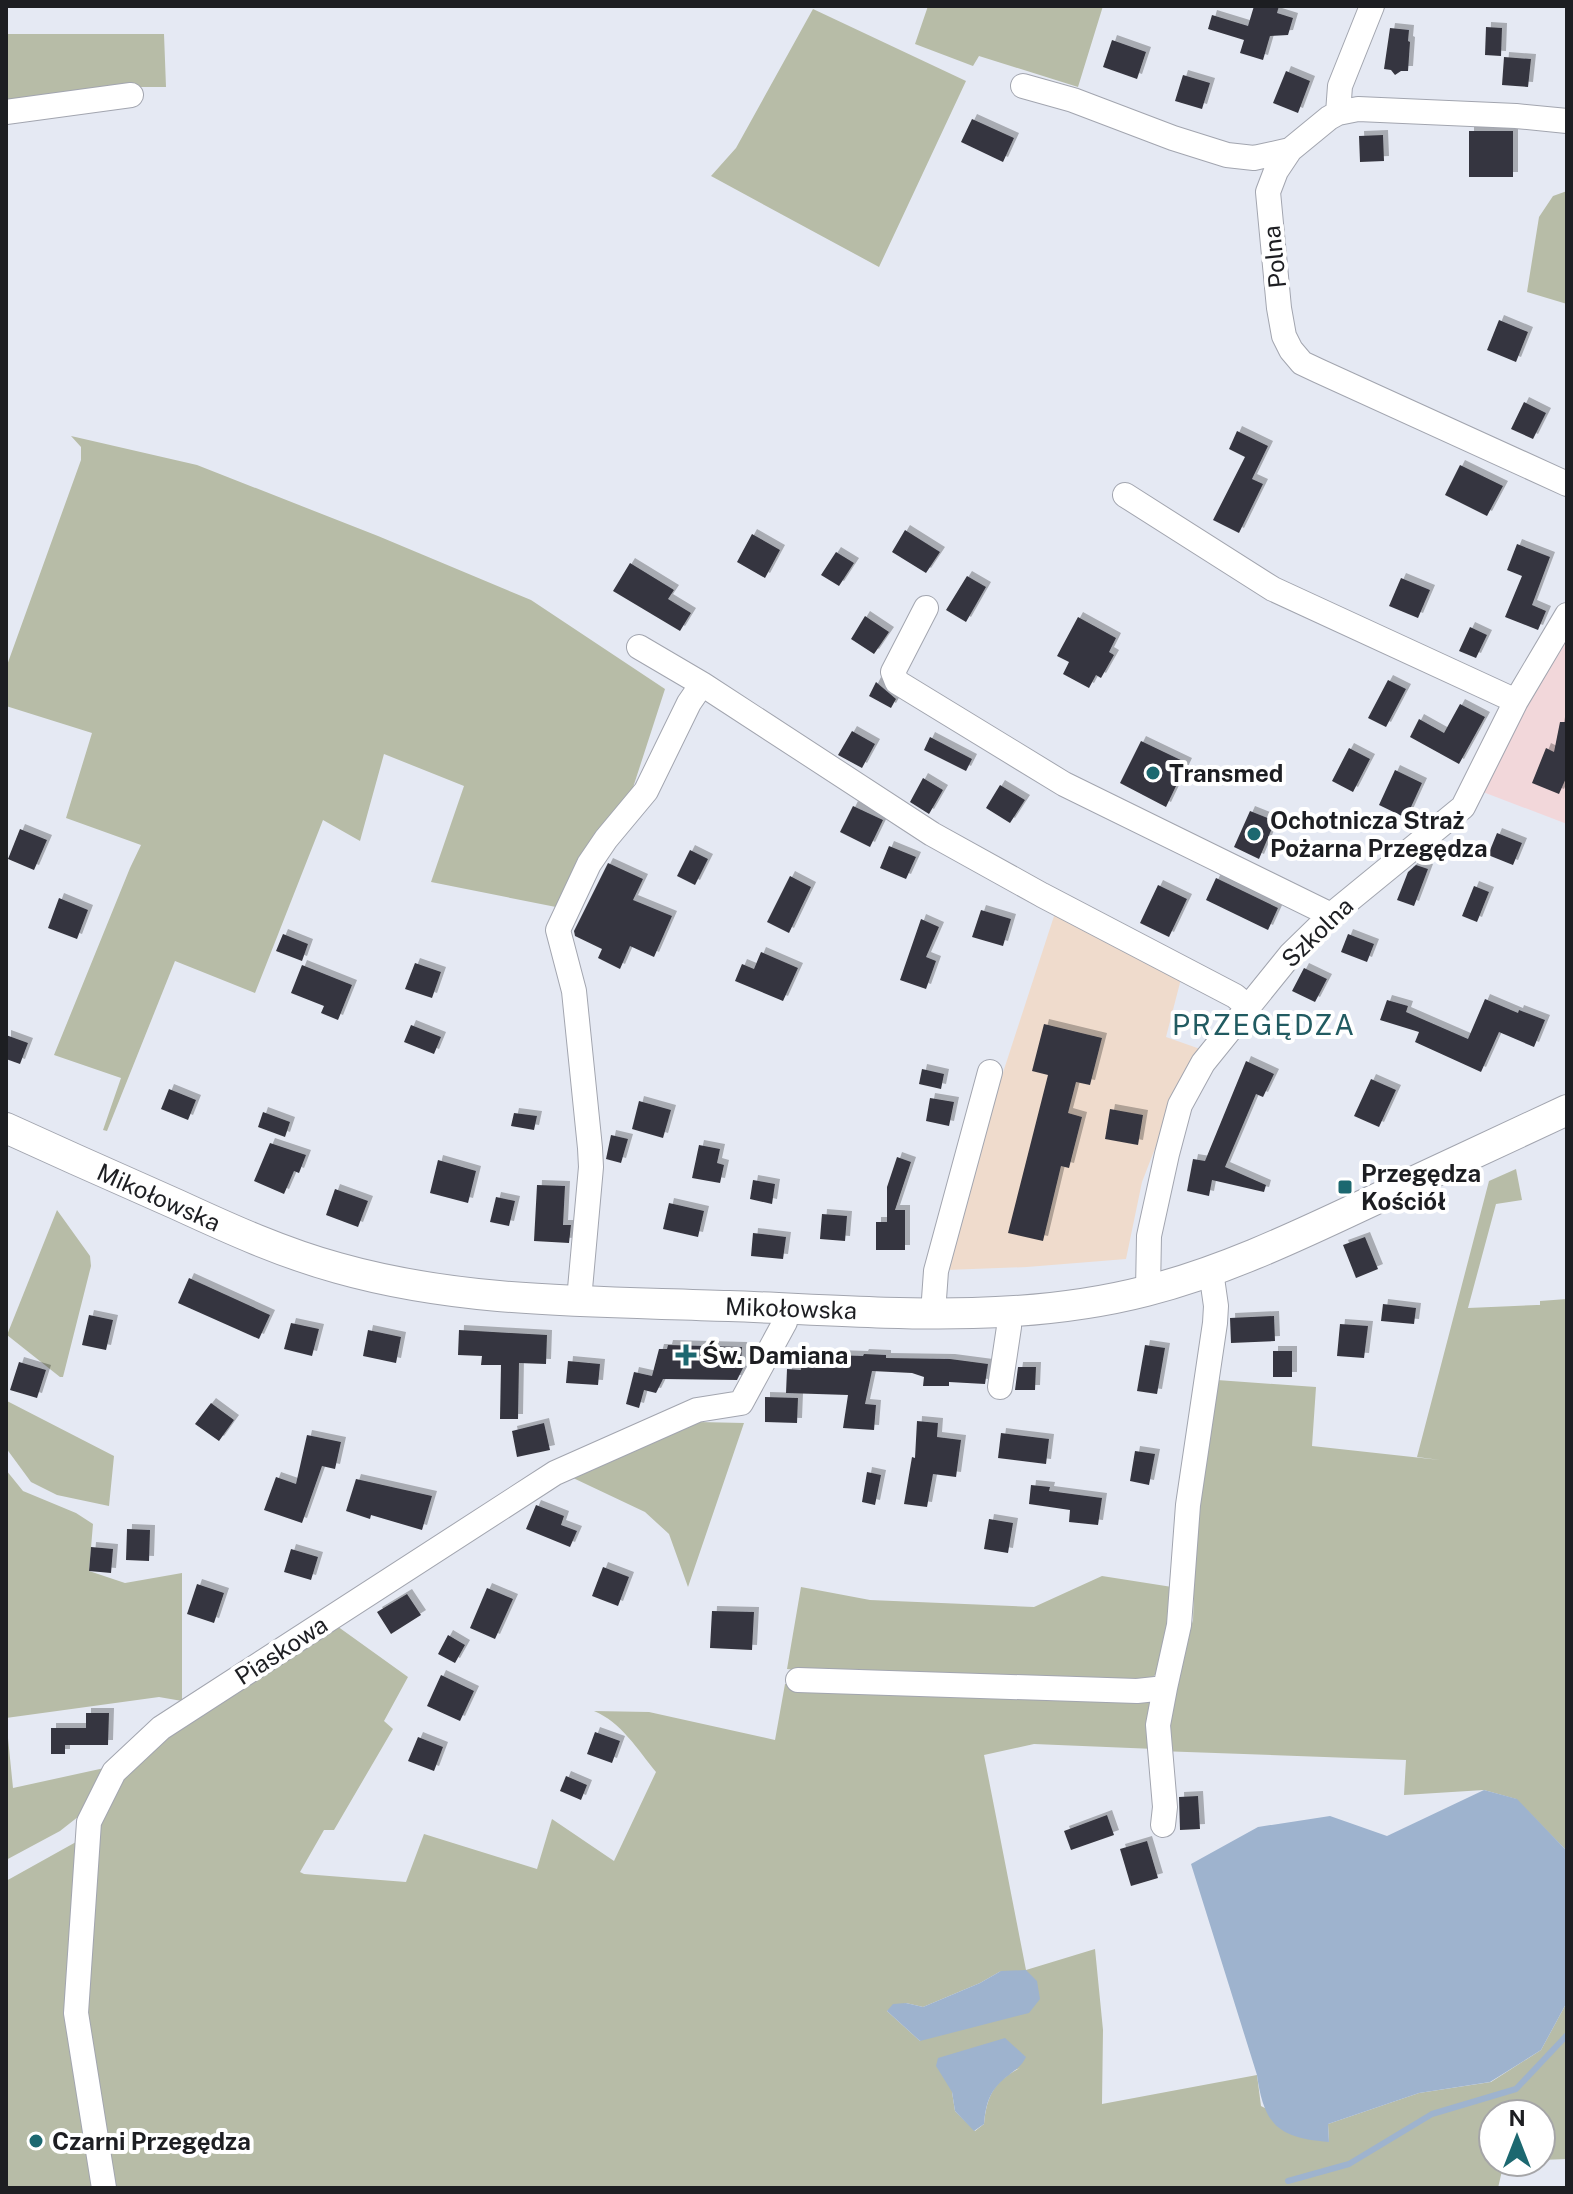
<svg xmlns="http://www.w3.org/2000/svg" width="1573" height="2194" viewBox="0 0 1573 2194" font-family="'Public Sans',sans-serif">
	<defs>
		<filter id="shadow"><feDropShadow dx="5" dy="-5" stdDeviation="0" flood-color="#0004"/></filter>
	</defs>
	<rect width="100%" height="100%" fill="#e5e9f3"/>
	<path fill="#f2d7da" d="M1567,640v184l-84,-32 52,-101z"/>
	<path fill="#efdbcc" d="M1055,913l127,62 -16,62 37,13 -23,34 -38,98 -16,77 -99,8 -81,3 36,-133z"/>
	<path fill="#b7bca7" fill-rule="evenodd" d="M928,6h175l-25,81 -99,-31 -6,10 -58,-22z
		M813,9l153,72 -87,186 -168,-91 25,-28z
		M6,34h158l2,53h-28l-132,16z
		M1567,191v113l-40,-12 12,-75 14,-21z
		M71,436l126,29 181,71 153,64 134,89 -37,114 -67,105 -130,-26 33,-96 -80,-32 -24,87 -37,-21 -68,173 -80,-32 -68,170 -4,-1 18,-52 -67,-23 76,-187 11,-23 -75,-27 26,-85 -86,-27v-38l75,-208v-13z
		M1516,1169l6,31 -26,4 -28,104 69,-3h3v-4l27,-2v552l-51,-52 -32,-9 -80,5 2,-35 -247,-9 9,-47 25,-84 4,-117 20,-123 99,7 -4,59 128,14 -23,-3 72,-276z
		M57,1210l33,46 1,10 -28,111h-3l-53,-42z
		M6,1397l1,4 107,55 -5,50 -52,-11 -26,-13 -25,-34z
		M698,1422l46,1 -56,164 -19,-53 -24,-22 -74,-35z
		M6,1470l17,21 53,22 17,11 -4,47 36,12 57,-10v128l-23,-4 -153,21 7,70 96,-21 -21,42 -28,22 -54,29z
		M1102,1576l70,11 -11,81 -15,17 -312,-11 -47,-5 14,-82 69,13 164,7z
		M330,1621l78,56 -24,44 9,8 -59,101h-10l-24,42 4,2 102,8 18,-48 113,35 15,-50 62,42 42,-89c-18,-22 -35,-50 -62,-61l55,1 126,28 10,-56 367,12 3,53 -121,-5 -50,11 42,215 69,-21 8,81 -1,74 155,-29 4,31 68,36 -1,-18 91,-31 72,-11 50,-32 26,-48v157l-26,1v-46h-48v48h11l-6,26h-1387l-30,-180 14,-183 28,-52 45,-42zM1001,1971l-81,70 -33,-30 19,-8 17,4 57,-24zM1020,2068c-26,14 -33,27 -36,56l-9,7 -20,-20 -3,-19z
		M76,1842l-8,192 39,154h-101v-307z"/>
	<path fill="#9eb3ce" d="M1484,1790l33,9 50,52v151l-26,48 -51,32 -71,11 -91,31 1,18c-50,-4 -65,-16 -72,-67l-66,-211 67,-37 72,-11 57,20z
		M1026,1970l11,11 3,18 -11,14 -109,28 -33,-30 6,-7 13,-1 17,4 57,-24 21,-12z
		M1005,2038l21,19c-5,10 -9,11 -17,18 -19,14 -23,27 -25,49l-10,7 -19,-20 -3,-19 -16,-26 2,-8z"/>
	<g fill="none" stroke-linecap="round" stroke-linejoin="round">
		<path stroke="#9eb3ce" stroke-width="6" d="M1288,2181l61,-17 83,-50 84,-25 51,-54"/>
	</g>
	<path fill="#36363f" filter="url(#shadow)" d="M1254,6h25l-2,7 16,5 -5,17 -18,1 -7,24 -23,-7 4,-13 -36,-11 4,-14 36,11z
		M1486,27l16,1 -1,28 -16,-1z
		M1390,28l19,2 -1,11 2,1 -2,29h-7l-6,4 -4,-5 -7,-1z
		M1112,40l34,12 -9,27 -34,-12z
		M1504,57l27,2 -3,28 -26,-2z
		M1286,71l24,10 -12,32 -25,-10z
		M1183,75l27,8 -8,26 -27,-8z
		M972,119l42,19 -11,24 -42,-20z
		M1469,131h44v46h-44z
		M1383,135l1,26 -24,1 -1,-26z
		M1499,320l29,12 -12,30 -29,-12z
		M1524,402l22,11 -13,26 -22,-10z
		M1237,431l31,15 -16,33 11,5 -24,49 -26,-13 32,-63 -16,-8z
		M1460,465l43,21 -16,30 -42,-21z
		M905,530l35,22 -14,21 -34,-21z
		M752,534l28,16 -15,28 -28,-16z
		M1517,544l33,13 -18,48 14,6 -8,19 -33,-13 17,-41 -15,-6z
		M836,552l18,11 -15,23 -18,-11z
		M630,563l44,27 -6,9 23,14 -11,18 -67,-40z
		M967,576l19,11 -20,35 -20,-12z
		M1401,578l29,12 -12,28 -29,-12z
		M865,616l24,16 -15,22 -23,-15z
		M1078,617l38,21 -7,14 5,3 -13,23 -5,-3 -7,13 -26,-14 6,-12 -12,-6z
		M1470,627l17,8 -11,23 -17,-7z
		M1388,680l18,9 -20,38 -18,-9z
		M876,682l20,17 -5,9 -22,-12z
		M1460,704l25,13 -26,47 -49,-27 9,-18 25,14z
		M1560,722h7v54l-8,18 -27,-11 14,-35 8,4z
		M852,731l23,13 -13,24 -24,-13z
		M930,737l42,22 -6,12 -42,-21z
		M1141,741l46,22 -21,44 -46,-24z
		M1349,748l21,11 -17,33 -21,-11z
		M1395,770l27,13 -16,35 -27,-13z
		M923,778l20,12 -14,24 -19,-12z
		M1000,785l25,15 -15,23 -24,-15z
		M853,806l30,14 -13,27 -30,-15z
		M1250,811l25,10 -16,38 -25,-12z
		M20,829l27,11 -13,30 -26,-11z
		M1497,833l25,10 -9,22 -25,-10z
		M889,846l27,11 -10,22 -26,-11z
		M690,850l18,9 -13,26 -18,-9z
		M608,863l35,16 -10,21 39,16 -18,41 -24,-11 -10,23 -22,-11 4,-9 -27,-13 -1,-5z
		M1416,865l12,4 -14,37 -17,-6 11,-28z
		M790,876l21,11 -22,46 -22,-11z
		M1216,878l62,30 -10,22 -62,-30z
		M1158,885l29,14 -18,38 -29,-14z
		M1474,886l15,6 -12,30 -15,-6z
		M59,898l29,12 -11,29 -29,-11z
		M981,910l30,9 -8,27 -31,-9z
		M921,919l18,8 -13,30 10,4 -10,28 -26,-9z
		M283,934l25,10 -6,17 -26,-10z
		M1348,934l26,10 -7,18 -26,-10z
		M761,952l37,16 -15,33 -48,-20 7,-17 12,5z
		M415,963l26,9 -9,26 -27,-9z
		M302,965l50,20 -14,35 -17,-7 3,-7 -33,-13z
		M1304,968l23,11 -12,23 -23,-11z
		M1485,999l33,14 1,-3 26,10 -11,27 -35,-15 -18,40 -66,-30 4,-10 -39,-12 7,-20 21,6 -2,6 62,27z
		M1044,1024l58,14 -12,47 -14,-3 -8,31 14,4 -13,51 -8,-2 -18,75 -35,-8 40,-158 -16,-4z
		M411,1025l30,12 -7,17 -30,-12z
		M6,1035l22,8 -8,21 -14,-5z
		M1246,1061l28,13 -11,23 -7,-3 -31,73 41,18 -2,7 -52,-12 -3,16 -22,-5 6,-32 12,2z
		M922,1069l22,5 -3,15 -22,-5z
		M1371,1079l25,11 -17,37 -25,-11z
		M169,1089l27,11 -8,20 -27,-11z
		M930,1098l24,4 -5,24 -23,-5z
		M639,1101l32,9 -8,28 -31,-9z
		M1110,1109l33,6 -5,30 -33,-6z
		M263,1112l27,10 -5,15 -27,-10z
		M514,1113l23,3 -3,14 -23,-4z
		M611,1135l17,4 -7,24 -15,-4z
		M270,1143l36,12 -7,18 -5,-2 -10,23 -30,-13z
		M699,1145l21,4 -3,14 7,2 -4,18 -28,-5z
		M897,1157l14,5 -16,48h10v40h-29v-28h11v-35z
		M438,1160l38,11 -8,32 -38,-10z
		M753,1180l22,4 -3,20 -22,-5z
		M537,1185l28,1 -2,39h8l-2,18 -35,-2z
		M335,1189l33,12 -10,26 -32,-12z
		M496,1197l19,4 -6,25 -19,-4z
		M669,1203l35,8 -6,26 -35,-8z
		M822,1214l25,2 -2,25 -25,-2z
		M753,1233l33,4 -3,22 -32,-3z
		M1365,1237l13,32 -22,9 -13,-33z
		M189,1278l81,37 -11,24 -81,-36z
		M1383,1304l33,4 -2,16 -33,-3z
		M89,1315l24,5 -7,30 -24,-5z
		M1274,1316l1,25 -44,2 -1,-25z
		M291,1323l28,6 -7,27 -28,-7z
		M1340,1324l28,2 -4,32 -27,-2z
		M368,1330l33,7 -5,26 -33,-7z
		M459,1330l88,5 -1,29 -27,-1 -1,56h-18l1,-54h-20l1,-9 -24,-1z
		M668,1345l74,2 -1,16 4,1 -8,16 -74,-1 -7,14 -12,-3 -5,18 -13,-4 8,-32 18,4 7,-27h8z
		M1145,1345l20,3 -8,46 -20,-3z
		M1273,1351h19v26h-19z
		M802,1354l61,2 1,-2 22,1v3l64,1 38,5 -3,20 -36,-2v4h-26l1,-9 -12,-4 -40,-2 -7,33 11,1 -2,25 -31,-2 5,-33 -62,-2 1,-24 14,1z
		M568,1361l32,3 -2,21 -32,-2z
		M19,1362l27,8 -9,28 -27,-8z
		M1018,1367h18l-1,23h-20z
		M765,1397l33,1 -1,25 -32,-1z
		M211,1403l23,17 -15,21 -24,-17z
		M917,1421l21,2 -1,14 24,3 -5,37 -23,-3 -6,33 -23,-3 8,-47 3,1z
		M544,1423l6,27 -33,7 -5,-26z
		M1001,1433l48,6 -3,25 -48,-6z
		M307,1435l34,7 -6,27 -13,-3 -20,57 -38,-13 12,-33 20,7z
		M1135,1451l20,3 -6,31 -19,-4z
		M867,1472l14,3 -6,30 -13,-3z
		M356,1479l76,17 -10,34 -51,-15 -1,4 -24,-8z
		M1031,1485l19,2 -1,4 53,7 -4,27 -29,-3 1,-12 -41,-6z
		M536,1505l28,11 -3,9 16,6 -7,16 -44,-18z
		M989,1519l24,4 -5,30 -24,-4z
		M127,1529l23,1 -1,31 -23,-1z
		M91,1547l22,2 -2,24 -22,-2z
		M291,1549l27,8 -7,23 -27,-8z
		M603,1567l26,10 -11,29 -26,-10z
		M197,1584l27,9 -10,30 -27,-9z
		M487,1588l26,11 -18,40 -25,-11z
		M407,1594l14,21 -30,19 -14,-22z
		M712,1611l42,1 -2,38 -42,-2z
		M448,1635l17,10 -10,18 -17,-9z
		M441,1675l33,16 -14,30 -33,-15z
		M86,1713h23l-1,32h-43v9h-14v-26h35z
		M595,1732l25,9 -8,22 -25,-9z
		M418,1737l25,10 -9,24 -26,-10z
		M566,1776l21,9 -6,15 -21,-9z
		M1198,1796l2,33 -20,1 -1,-33z
		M1107,1815l7,20 -43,15 -7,-19z
		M1147,1841l11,37 -27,8 -11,-37z"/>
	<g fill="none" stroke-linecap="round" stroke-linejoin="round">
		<defs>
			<path id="minor" d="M1023,86l50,14 100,38 54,17 27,3 36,-8
				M6,112l125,-17
				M1338,113l2,-27 32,-80
				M1567,121l-51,-5 -158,-7 -20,4 -9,5 -39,32 -14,21 -8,21 11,116 5,28 7,14 11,13 17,8 248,113
				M1125,495l148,94 243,112
				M926,608l-33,64 4,10 167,102 267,131
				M639,647l63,37
				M1148,1290l1,-54 18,-82 13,-49 23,-42 88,-109 40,-39 132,-108 53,-106 51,-86
				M579,1300l12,-133 -1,-19 -16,-157 -16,-61 31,-66 17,-25 40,-48 43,-88 13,-19 230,150 110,61 193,101 12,10
				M933,1313l3,-42 54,-199
				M1000,1387l9,-60 -2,-15
				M798,1680l339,11 28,-3 14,-63 9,-120 27,-182 1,-17 -5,-35
				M1163,1825l2,-18 -7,-82 7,-37
				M104,2188l-28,-175 13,-191 25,-50 47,-44 394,-255 142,-63 44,-7 44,-81 1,-14"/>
			<path id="major" d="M6,1128c57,26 115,52 172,77 52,24 105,48 160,63 127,36 260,33 391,38 138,5 281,20 417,-15 74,-19 143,-51 213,-84 69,-32 139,-65 208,-97"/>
		</defs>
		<use href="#minor" stroke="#a2a5af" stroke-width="26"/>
		<use href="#major" stroke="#a2a5af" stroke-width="32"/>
		<use href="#minor" stroke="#fff" stroke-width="24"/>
		<use href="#major" stroke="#fff" stroke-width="30"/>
	</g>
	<g fill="#1c6870" stroke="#fff" stroke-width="3">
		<circle cx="1153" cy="773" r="8"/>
		<circle cx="1254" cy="834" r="8"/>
		<rect x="1337" y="1179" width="16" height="16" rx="4"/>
		<path d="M682 1343h8v8h8v8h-8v8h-8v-8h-8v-8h8z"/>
		<circle cx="36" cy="2141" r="8"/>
	</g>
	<g text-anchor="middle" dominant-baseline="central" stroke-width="8" stroke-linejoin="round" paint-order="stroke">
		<g font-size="24" fill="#1d1e22" stroke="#fff">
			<text transform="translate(1274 257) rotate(-96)">Polna</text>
			<text transform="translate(1317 932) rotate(-44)">Szkolna</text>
			<text transform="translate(159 1197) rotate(24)">Mikołowska</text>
			<text transform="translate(791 1308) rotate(2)">Mikołowska</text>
			<text transform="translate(281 1650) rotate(-33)">Piaskowa</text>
		</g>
		<g font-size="24" font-weight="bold" fill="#1d1e22" stroke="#fff" text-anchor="start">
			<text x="1169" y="773">Transmed</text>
			<text x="1270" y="820">Ochotnicza Straż<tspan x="1270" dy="28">Pożarna Przegędza</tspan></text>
			<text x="1361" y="1173">Przegędza<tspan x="1361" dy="28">Kościół</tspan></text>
			<text x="702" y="1355">Św. Damiana</text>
			<text x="52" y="2141">Czarni Przegędza</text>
		</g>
		<g font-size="28" letter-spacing="2" fill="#215b61" stroke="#fff">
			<text x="1264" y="1024">PRZEGĘDZA</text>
		</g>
	</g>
	<rect width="1573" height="2194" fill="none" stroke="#1d1e22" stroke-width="16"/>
	<g transform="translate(1517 2138)"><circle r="38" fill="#ffffff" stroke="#a5a5a7" stroke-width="2"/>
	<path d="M0-6L14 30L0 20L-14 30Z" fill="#1c6870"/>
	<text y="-12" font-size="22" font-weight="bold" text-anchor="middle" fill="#1d1e22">N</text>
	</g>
</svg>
